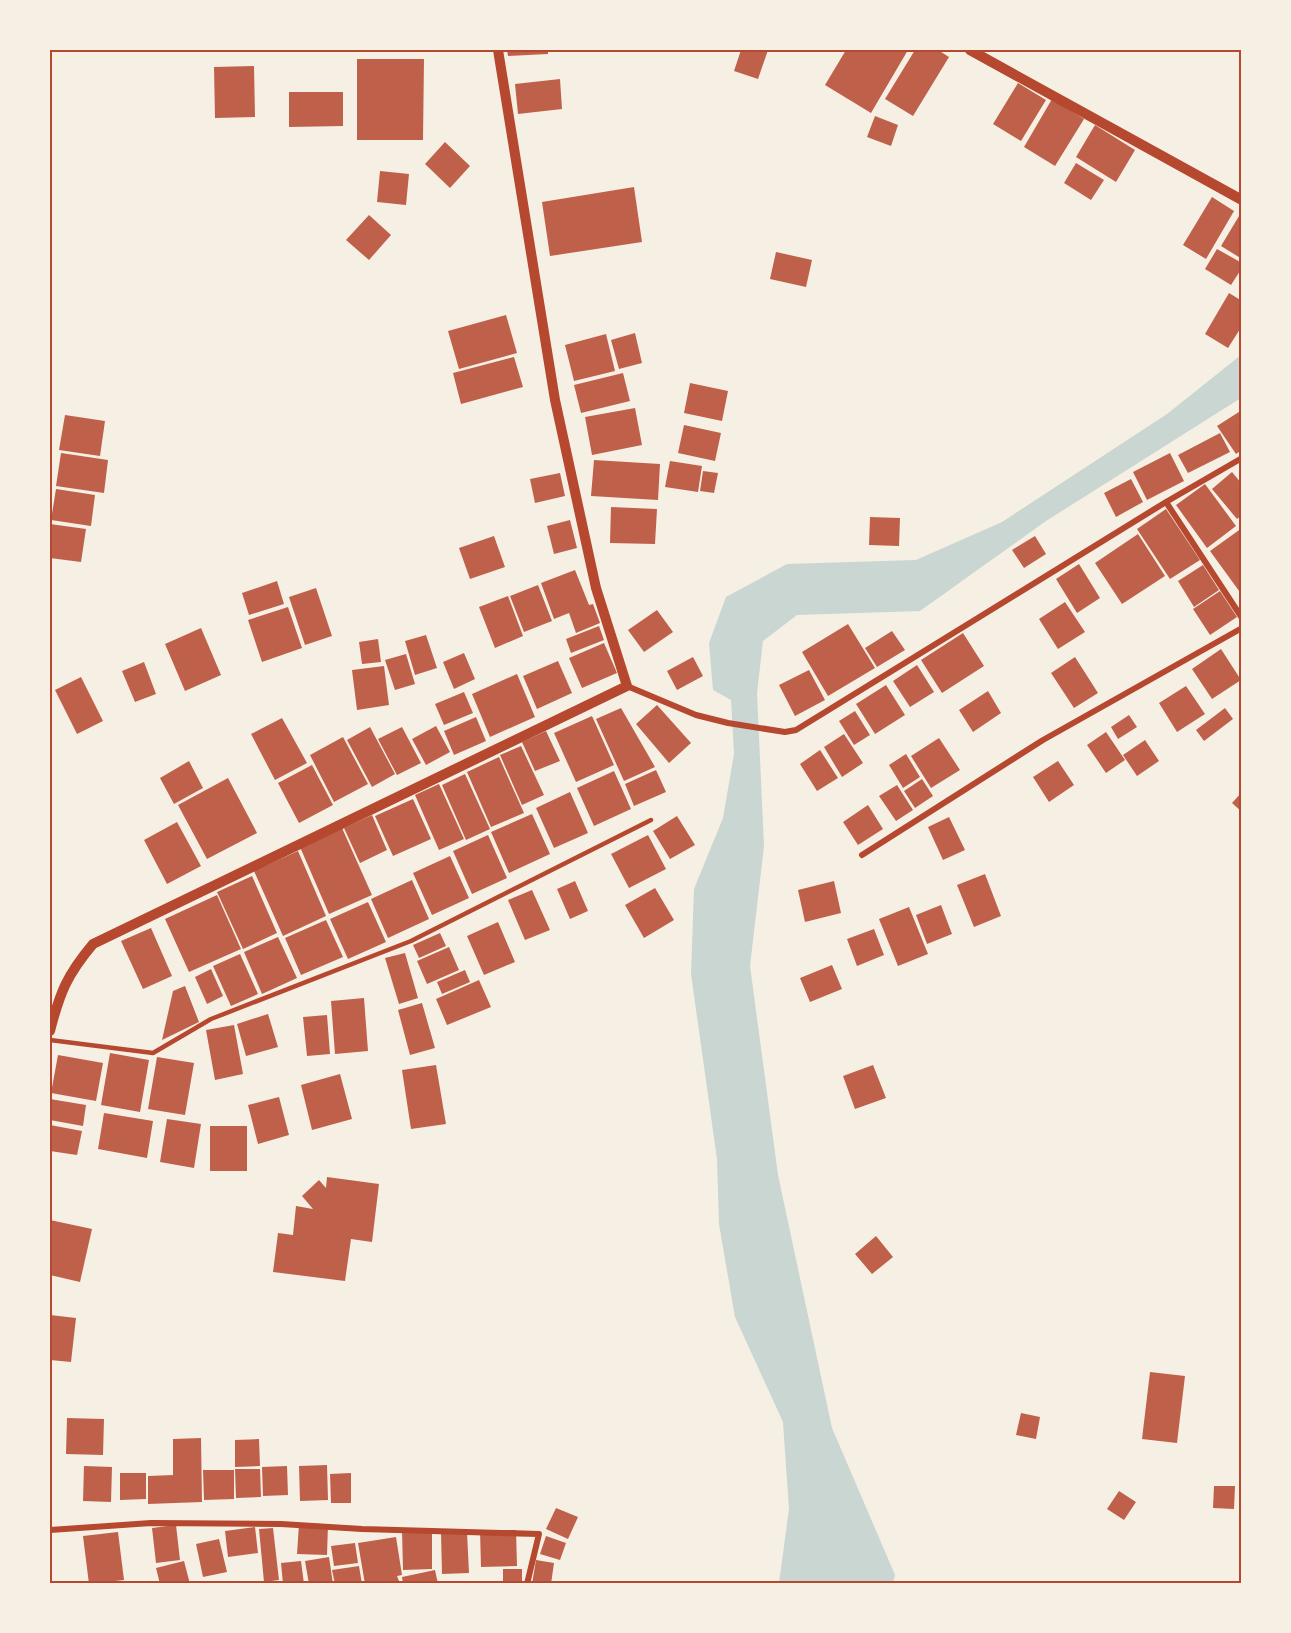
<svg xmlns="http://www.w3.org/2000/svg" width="1291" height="1633" viewBox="0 0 1291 1633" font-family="'Space Grotesk',sans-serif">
	<rect width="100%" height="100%" fill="#f6efe4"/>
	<path fill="#c9d6d2" d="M1241,355v43l-195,123 -126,90 -123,4 -34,26 -6,52 7,153 -14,120 28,209 54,253 63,147 -2,8h-114l10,-74 -6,-87 -48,-105 -16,-93 -2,-65 -26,-185 3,-85 29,-71 11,-64 -3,-54 -18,-10 -4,-47 17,-46 61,-33 129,-4 86,-38 165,-108z"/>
	<path fill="#bf614a" d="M507,50h41v4l-40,2z
		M741,50h27l-10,29 -24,-8z
		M846,50h62l-37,63 -46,-28z
		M915,50h23l11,7 -36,59 -28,-17z
		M357,59h67l-1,81h-66z
		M254,66l1,51 -40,1 -1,-51z
		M560,79l2,30 -44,5 -3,-30z
		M1018,83l28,17 -25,41 -28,-17z
		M289,92h54v34l-54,1z
		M1052,99l32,20 -29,47 -31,-19z
		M875,116l23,9 -7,21 -24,-9z
		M1095,125l40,25 -19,32 -40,-25z
		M445,142l25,24 -20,22 -25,-24z
		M1076,163l28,17 -13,20 -27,-17z
		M380,171l29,3 -3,31 -29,-3z
		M634,187l8,55 -92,14 -8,-54z
		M1212,197l22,14 -28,48 -23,-14z
		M1242,211v48l-21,-13z
		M369,215l22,20 -22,25 -23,-20z
		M1217,249l25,14v5l-11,17 -26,-16z
		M776,252l36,8 -6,27 -36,-8z
		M1229,293l13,8v25l-14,22 -23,-14z
		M506,315l11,38 -58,16 -11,-38z
		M635,333l7,30 -23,6 -8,-29z
		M606,334l9,37 -41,10 -9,-36z
		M514,357l9,30 -62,17 -8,-31z
		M623,373l7,28 -49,12 -7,-28z
		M690,383l38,8 -6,30 -38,-8z
		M635,408l7,37 -50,10 -7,-38z
		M1242,410v40l-6,4 -19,-28z
		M65,415l40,6 -5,35 -41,-6z
		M684,425l37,8 -6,28 -37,-8z
		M1220,433l10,19 -42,21 -10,-18z
		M61,453l47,7 -4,33 -48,-7z
		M1170,453l14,28 -37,19 -14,-28z
		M594,460l66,4 -2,36 -67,-4z
		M670,461l32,5 -4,26 -33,-5z
		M703,471l15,2 -4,20 -14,-2z
		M1232,472l10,12v31l-5,4 -25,-30z
		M560,473l5,23 -30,7 -5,-24z
		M1131,479l12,23 -27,15 -12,-24z
		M1205,484l31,42 -29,22 -31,-43z
		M56,489l39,6 -4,31 -40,-6z
		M611,507l46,2 -2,35 -45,-1z
		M1166,509l34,51 -30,19 -33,-50z
		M870,517l30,1 -1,28 -30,-1z
		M570,520l7,28 -23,6 -7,-28z
		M50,524l36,5 -5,33 -31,-4z
		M1242,528v67l-32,-44z
		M1138,534l27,42 -43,28 -27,-41z
		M494,536l11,31 -35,12 -11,-31z
		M1035,536l11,18 -22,14 -12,-18z
		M1079,564l21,34 -23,15 -21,-34z
		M1203,565l16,25 -25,17 -16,-26z
		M575,570l14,35 4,-1 7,19 -24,10 -7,-20 -15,6 -13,-36z
		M277,581l7,23 -35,11 -7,-22z
		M538,585l14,36 -28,11 -14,-36z
		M316,588l16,48 -27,9 -16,-48z
		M1220,591l17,26 -27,18 -17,-26z
		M508,596l15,40 -28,12 -16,-41z
		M1065,602l20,30 -27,17 -19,-30z
		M288,607l14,41 -40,14 -14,-42z
		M657,610l16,22 -29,20 -16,-22z
		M848,624l27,44 -47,28 -26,-44z
		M599,626l5,14 -33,13 -5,-14z
		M201,628l20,47 -36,16 -20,-47z
		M892,631l13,19 -28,17 -12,-19z
		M963,633l21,33 -42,27 -21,-33z
		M426,635l11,33 -22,7 -10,-34z
		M378,639l3,23 -19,2 -3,-22z
		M604,643l13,30 -35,15 -13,-30z
		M1221,649l20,31 -29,19 -20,-30z
		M464,653l11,26 -21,10 -11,-27z
		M406,654l9,30 -20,6 -10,-30z
		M693,657l10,19 -26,14 -10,-19z
		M1075,657l23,36 -24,15 -23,-35z
		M558,661l14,32 -35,16 -14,-33z
		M144,662l12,32 -21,8 -13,-31z
		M917,665l17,27 -24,15 -17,-26z
		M384,666l5,39 -32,5 -5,-40z
		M809,670l16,30 -30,16 -16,-31z
		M517,674l18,43 -45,20 -18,-43z
		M81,677l22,44 -26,13 -22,-44z
		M886,685l19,30 -30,19 -19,-30z
		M1186,686l19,28 -28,18 -18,-29z
		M988,691l13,22 -28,19 -14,-22z
		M464,692l9,21 -29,12 -9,-21z
		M657,705l34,38 -22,20 -33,-39z
		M621,708l34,59 -31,14 -28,-62z
		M1225,708l8,11 -29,22 -8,-11z
		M855,711l15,24 -16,10 -15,-24z
		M1129,715l8,12 -19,12 -7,-12z
		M592,716l22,49 -38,17 -22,-49z
		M476,717l10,24 -32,14 -10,-24z
		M282,718l25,45 -32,17 -24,-46z
		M436,726l14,26 -24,13 -14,-26z
		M370,727l25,47 -23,13 -25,-47z
		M402,727l19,36 -24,12 -19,-36z
		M546,731l14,30 -25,10 -13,-29z
		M1106,732l19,28 -19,13 -19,-28z
		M844,734l19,29 -21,14 -18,-30z
		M343,737l25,47 -34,18 -24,-47z
		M939,738l21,32 -29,18 -20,-32z
		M1145,740l14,21 -22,15 -14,-21z
		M521,746l23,49 -22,10 -22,-50z
		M820,750l18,28 -21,13 -17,-27z
		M906,754l14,23 -17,11 -14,-23z
		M499,757l25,56 -33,14 -24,-55z
		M189,761l14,27 -29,16 -14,-26z
		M1058,761l16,24 -25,17 -16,-25z
		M312,765l21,40 -34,18 -21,-40z
		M656,770l10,22 -32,14 -9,-22z
		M614,771l17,38 -37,17 -17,-38z
		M465,774l25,55 -24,11 -24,-55z
		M228,778l29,55 -50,26 -29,-54z
		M922,779l11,17 -18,12 -11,-17z
		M439,784l25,55 -25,11 -24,-55z
		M897,785l16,25 -17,11 -17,-25z
		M570,792l18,41 -34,15 -18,-40z
		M1242,792v20l-10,-9z
		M413,799l18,40 -38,17 -18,-40z
		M868,805l15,24 -25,16 -15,-23z
		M532,814l18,40 -41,19 -18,-41z
		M372,815l15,35 -27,13 -16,-35z
		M677,816l18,29 -25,14 -17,-28z
		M949,817l16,33 -22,10 -15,-33z
		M177,822l24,44 -34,18 -23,-44z
		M342,828l30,67 -43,19 -29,-67z
		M488,835l19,43 -35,16 -19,-43z
		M648,835l18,34 -37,19 -18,-34z
		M298,851l28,65 -43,20 -29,-65z
		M450,856l19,42 -37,17 -19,-42z
		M985,874l16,42 -27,11 -17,-42z
		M252,876l25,57 -34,16 -26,-57z
		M412,880l17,39 -41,19 -17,-39z
		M575,881l13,30 -18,8 -13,-30z
		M834,881l7,32 -36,9 -7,-32z
		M655,888l19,32 -30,18 -19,-33z
		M532,890l18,40 -25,10 -17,-40z
		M217,895l24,54 -52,23 -24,-53z
		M368,902l18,40 -38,17 -18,-40z
		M941,905l11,29 -25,10 -11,-29z
		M909,907l19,47 -30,12 -19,-47z
		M326,920l17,37 -42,18 -16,-37z
		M498,922l17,40 -31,13 -17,-39z
		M151,928l21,48 -29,13 -22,-48z
		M874,929l10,26 -27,11 -10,-27z
		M440,933l6,13 -27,12 -6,-13z
		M278,937l19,41 -35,16 -18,-42z
		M449,947l10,23 -32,14 -10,-23z
		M405,953l13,45 -19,6 -14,-46z
		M240,954l18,40 -27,12 -18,-40z
		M832,965l10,24 -32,13 -10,-24z
		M211,969l12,27 -16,8 -12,-27z
		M465,970l5,12 -28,12 -5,-12z
		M479,980l12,27 -44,18 -11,-26z
		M185,986l14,36 -37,18 11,-49z
		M364,998l4,53 -33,3 -4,-53z
		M422,1003l13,45 -25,7 -12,-45z
		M268,1014l10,33 -32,9 -9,-32z
		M327,1015l3,39 -23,2 -4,-39z
		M234,1025l9,49 -28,6 -9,-50z
		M110,1053l39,7 -9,52 -39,-7z
		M58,1055l45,8 -7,38 -45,-8z
		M157,1057l37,6 -9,52 -37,-6z
		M436,1065l10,59 -35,5 -9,-59z
		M873,1065l13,33 -31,11 -12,-33z
		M340,1074l12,45 -40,11 -11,-45z
		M279,1097l10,38 -31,9 -10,-39z
		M50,1099l36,6 -3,21 -33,-6z
		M104,1113l49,8 -6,37 -49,-9z
		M167,1119l34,5 -7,44 -34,-6z
		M50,1125l32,6 -5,24 -27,-4z
		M210,1126h37v45h-37z
		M327,1177l52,7 -7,58 -21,-3 -6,42 -72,-9 5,-39 15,2 3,-29 17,3 -11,-13 17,-16 7,8z
		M50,1220l42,9 -12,53 -30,-7z
		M876,1236l17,21 -21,17 -17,-20z
		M50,1315l26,3 -5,44 -21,-2z
		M1150,1372l35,4 -8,67 -35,-4z
		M1021,1413l19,4 -4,22 -20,-4z
		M67,1418l37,1 -1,36 -37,-1z
		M201,1438l1,64 -54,2v-28l25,-1v-36z
		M259,1439l1,27 -25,1v-27z
		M327,1465l1,35 -28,1 -1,-35z
		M84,1466l28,1 -1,35 -28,-1z
		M287,1466l1,29 -25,1 -1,-29z
		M235,1469h25l1,28 -25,1z
		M203,1470h31v29l-30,1z
		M120,1473h26v26l-26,1z
		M351,1473v30h-20l-1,-29z
		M1214,1486h21l-1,23 -21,-1z
		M1119,1491l17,11 -12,18 -17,-11z
		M556,1508l22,9 -10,22 -22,-10z
		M299,1524l29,1 -1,30 -30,-1z
		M176,1525l4,35 -24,3 -4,-35z
		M255,1527l3,26 -30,4 -3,-26z
		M273,1528l6,52 -15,2 -5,-53z
		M432,1529v40l-29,1 -1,-40z
		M480,1530h36l1,36 -36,1z
		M118,1532l6,48 -35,4 -6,-48z
		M467,1532l2,41 -27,1 -1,-41z
		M546,1536l20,7 -6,17 -20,-6z
		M396,1537l6,38 -5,1 2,5 -34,3 -7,-41z
		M219,1539l8,33 -24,5 -7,-33z
		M355,1543l3,20 -24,3 -3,-20z
		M329,1557l4,27h-24l-4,-23z
		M536,1560l18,3 -3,21h-19z
		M184,1561l6,23h-30l-4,-16z
		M301,1561l3,23h-21l-2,-21z
		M359,1566l3,18h-27l-3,-14z
		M503,1569h19v15h-19z
		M435,1570l3,14h-35l-1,-7z"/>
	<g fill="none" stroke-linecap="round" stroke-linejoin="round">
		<path stroke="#b5482f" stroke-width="4.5" d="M50,1040l103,13 58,-34 200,-78 240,-121"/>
		<path stroke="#b5482f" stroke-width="6" d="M1166,502l76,116
			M627,686l69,29 32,8 57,9 11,-2 370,-228 76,-44
			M862,855l181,-115 199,-112
			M50,1530l101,-7 130,1 81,5 177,5 -12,50"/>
		<path stroke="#b5482f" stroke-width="10" d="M970,50l272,150
			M50,1031c10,-39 17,-56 43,-87l534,-258 -31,-98 -41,-188 -57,-350"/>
	</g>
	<rect width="1291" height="1633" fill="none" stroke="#f6efe4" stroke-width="102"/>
	<rect x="51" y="51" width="1189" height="1531" fill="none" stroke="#b5482f" stroke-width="2"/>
</svg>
